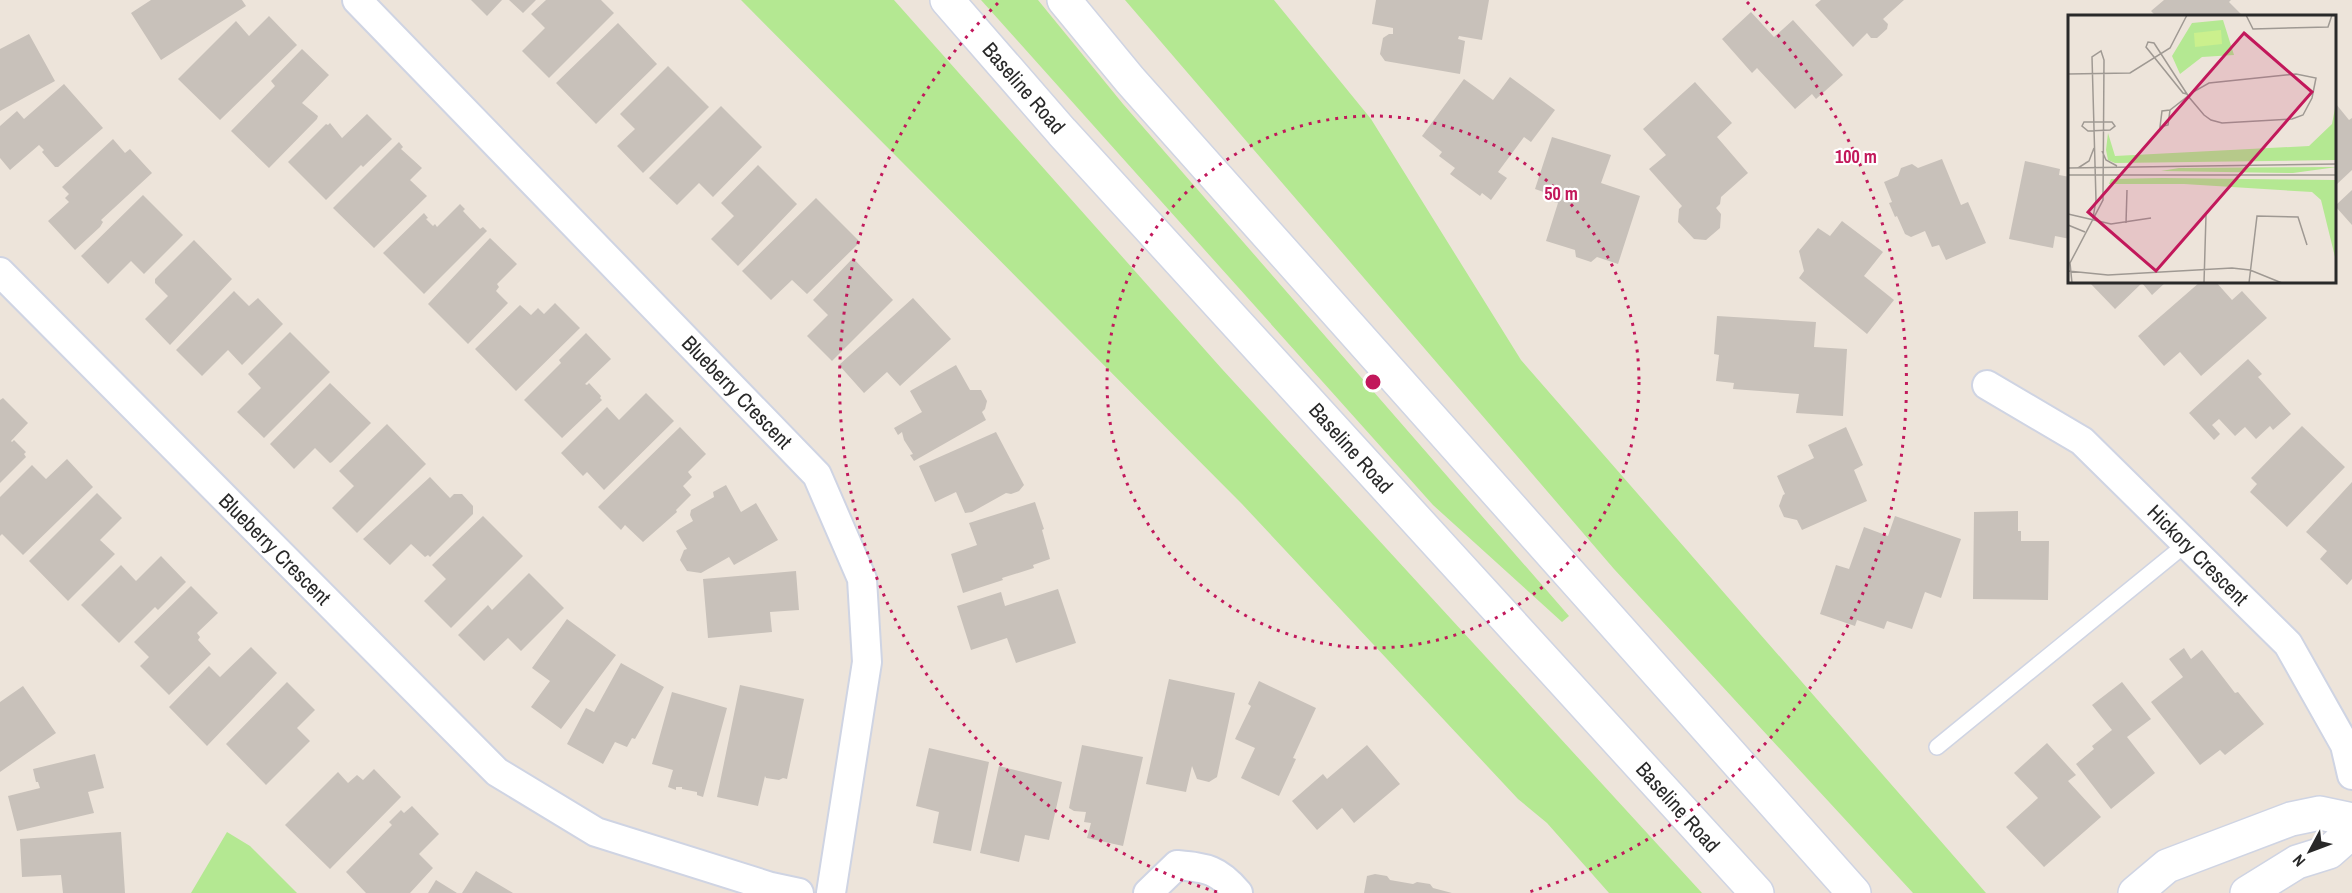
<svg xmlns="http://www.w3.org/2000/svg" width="2352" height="893" viewBox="0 0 2352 893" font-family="'Archivo Narrow',sans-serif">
	<rect width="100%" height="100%" fill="#ede4da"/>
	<path fill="#b4e892" d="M741,0h153l328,369 480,524h-93l-62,-70 -29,-24 -276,-295z
		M981,0h57l85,104 446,512 -7,6 -129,-117z
		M1125,0h149l97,119 150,241 465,533h-73l-299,-324z
		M227,832l23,14 47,47h-106z"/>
	<path fill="#c8c1ba" d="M151,0h91l4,6 -85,54 -30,-47z
		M471,0h31l-15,16z
		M509,0h27l-13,13z
		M546,0h55l13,13 -65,65 -27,-27 23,-23 -14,-14z
		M1376,0h113l-7,40 -23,-4 -1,3 7,2 -5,33 -75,-13 -5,-7 3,-16 6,-4h4v-6l-21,-4z
		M1821,0h83l-21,19 5,5 -1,5 -10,9h-6l-4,-5 -14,14 -38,-42z
		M2164,0h67l-2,2 14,14h-87l-5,-5z
		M1751,12l23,25 19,-17 50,55 -27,24 -4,-5 -17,15 -38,-41 -5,5 -30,-34z
		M269,16l28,29 -77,75 -42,-41 58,-58 13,15z
		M618,23l39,41 -61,60 -40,-41z
		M29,34l26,47 -55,30v-62z
		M302,49l27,26 -27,28 16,13 -1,3 -48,49 -38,-37 44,-45 -4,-5z
		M668,66l41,41 -66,66 -26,-27 18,-17 -15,-15z
		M1510,77l45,33 -24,32 -7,-5 -26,35 9,6 -16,22 -9,-7 -2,3 -30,-22 5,-6 -16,-12 3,-4 -20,-16 42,-57 29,21z
		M1695,82l37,41 -15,14 31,36 -27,24 -1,7 -4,4 5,6 -1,14 -14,12 -12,-1 -16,-17 1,-13 3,-3 -33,-37 17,-14 -23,-26z
		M64,84l39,44 -45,39h-3l-13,-15 2,-2 -5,-5 -29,25 -10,-12v-32l17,-15 7,8z
		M2336,104l13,16 3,-2v52l-16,15z
		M721,106l41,41 -49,50 -14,-14 -22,22 -28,-27z
		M367,114l25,25 -29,28 -2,-2 -35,35 -38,-38 38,-38 2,1 2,-2 12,15z
		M1552,137l59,18 -10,28 39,13 -22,68 -21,-7 -6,5 -15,-5 -1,-7 -29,-9 12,-38 -4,-1 1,-6 -20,-7z
		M113,139l12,14 5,-4 22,24 -51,47 2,2 -3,5 -25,23 -27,-29 21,-19 -4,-4 4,-4 -7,-7z
		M399,142l4,5 -2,2 21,19 -12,12 17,16 -53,52 -41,-40z
		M1942,159l19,46 7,-3 18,41 -40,17 -7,-15 -7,2 -7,-16 -14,6 -6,-3 -8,-18 -2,1 -6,-14 3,-1 -8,-20 14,-6 3,-8 11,-4 6,4z
		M2025,161l35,8 -1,6 11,2v62l-15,-3 -2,12 -44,-9z
		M758,165l39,39 -59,62 -27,-27 23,-23 -13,-13z
		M2352,190v35l-16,-18v-2z
		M143,195l40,40 -39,39 -13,-13 -23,23 -27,-28z
		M816,198l44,44 -53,52 -15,-14 -21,20 -29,-29z
		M460,204l5,5 -2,2 17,18 3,-2 4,4 -63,63 -41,-41 41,-40 4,5 -2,1 7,7 2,-2 2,3z
		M1842,221l41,31 -19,24 30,24 -27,34 -68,-56 5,-7 -5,-20 19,-23 12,8z
		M490,238l27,26 -20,20 2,3 -3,4 12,12 -40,41 -40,-40z
		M194,240l38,39 -62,66 -25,-26 23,-23 -13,-13v-4z
		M853,258l40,42 -61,61 -25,-25 21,-21 -15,-15z
		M2089,282h77l-14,13 -10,-12 -27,26z
		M2200,282h16l16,18 10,-9 25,27 -66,58 -21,-24 -16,14 -26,-30z
		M234,291l15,15 9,-8 25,26 -41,41 -14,-15 -26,26 -26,-26z
		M913,298l38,41 -51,47 -13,-14 -23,21 -25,-28z
		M555,303l25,25 -64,63 -41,-42 45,-44 11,10 7,-7 6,6z
		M1717,316l99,6 -2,25 33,2 -4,67 -47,-3 3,-19 -66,-5 1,-6 -18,-2 3,-26 -5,-1z
		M290,332l40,40 -66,66 -27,-26 24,-24 -13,-14z
		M586,333l25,26 -26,25 2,1 2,-2 12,13 -1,2 2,2 -40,38 -38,-38 37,-37 -2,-3z
		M2248,359l14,15 -4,3 33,37 -18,16 -3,-4 -14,13 -11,-12 -10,9 -16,-17 -7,6 8,9 -6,6 -25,-27z
		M956,365l14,25h11l6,11 -2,8 -3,3 4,8 -72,41 -4,-6 3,-1 -9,-14 -2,-8 -4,3 -4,-7 28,-16 -12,-21z
		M330,383l41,40 -39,39 -2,1 -15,-15 -21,21 -24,-25z
		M646,393l28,28 -70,69 -17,-18 -4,4 -22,-23 46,-46 12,13z
		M3,398l25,25 -17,18 1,1 2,-2 12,12 -2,2 2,3 -26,26v-83z
		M387,424l39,40 -69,69 -25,-25 22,-22 -15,-15z
		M2302,426l43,41 -58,60 -37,-35 7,-8 -6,-6z
		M680,427l26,27 -18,18 4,5 -9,9 8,9 -15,15 1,2 -34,30 -18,-17 -4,5 -23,-23z
		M1846,427l17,38 -9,5 13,31 -65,29 -5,-10 -13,-3 -5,-11 4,-11 2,-1 -8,-18 37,-18 -6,-13z
		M996,432l28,53 -5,6 -8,3 -5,-1 -34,19 -7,1 -9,-21 -21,10 -16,-36z
		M67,459l26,28 -70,68 -21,-21 -2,2v-39l32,-32 14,14z
		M430,477l20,21 4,-4h8l11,12v8l-43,43 -2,-2 -3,2 -14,-13 -21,21 -27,-26z
		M2352,482v97l-5,6 -27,-26 7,-8 -21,-19z
		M726,485l15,27 15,-9 22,37 -44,25 -5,-8 -28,16 -14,-2 -7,-11 4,-10 3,-1 -11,-18 17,-10 -3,-6 1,-5 23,-13 -1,-5z
		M97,493l25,25 -22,22 15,14 -47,47 -39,-40z
		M1035,502l9,27 -2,1 8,29 -17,6 1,3 -32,10 1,2 -40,13 -12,-39 26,-9 -8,-22z
		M2018,511v20h3v10h28l-1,59 -75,-1 1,-87z
		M483,516l40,40 -72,72 -27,-27 22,-22 -14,-14z
		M1895,516l66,23 -20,59 -16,-6 -13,37 -25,-8 -3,8 -27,-9 -2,6 -35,-12 16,-49 13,4 15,-42 24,9z
		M161,556l25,26 -28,28 -3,-3 -36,36 -38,-38 40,-40 15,16z
		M796,571l3,39 -29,2 2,20 -64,6 -5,-59z
		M529,573l35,35 -43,43 -13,-13 -24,23 -26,-26 30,-30 4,5z
		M191,586l27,27 -21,20 3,4 -2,3 13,14 -42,41 -29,-29 9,-9 -15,-15z
		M1058,589l18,54 -60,20 -9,-25 -36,12 -14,-44 44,-14 4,14z
		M567,619l49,36 -55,74 -30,-22 19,-26 -18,-13z
		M251,647l26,26 -70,73 -38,-39 40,-41 11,11z
		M2184,648l7,11 11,-9 33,43 3,-1 26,32 -39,31 -5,-5 -20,15 -49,-63 32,-25 -14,-18z
		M621,663l43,24 -29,52 -3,-1 -5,9 -12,-5 -12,22 -36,-20 19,-36 8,4z
		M1169,679l66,14 -18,84 -8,5 -12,-3 -5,-13 -6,26 -40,-8z
		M1259,681l57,27 -23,50 3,1 -17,37 -38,-18 14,-30 -20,-9 16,-33 -3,-2z
		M287,682l28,28 -18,18 13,13 -44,44 -40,-41z
		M2122,682l29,37 -24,18 28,36 -44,36 -35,-45 18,-15 -2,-3 20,-16 -20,-25z
		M740,685l64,14 -17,80 -4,-1 -4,2 -13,-2 -1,-2 -7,30 -41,-9z
		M23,686l33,47 -56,39v-70z
		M672,692l55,16 -24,89 -6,-2v-3l-15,-3v-2h-6v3l-8,-3 5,-17 -21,-6z
		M2047,743l29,32 -8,6 33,36 -57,50 -38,-40 32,-29 -24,-25z
		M1082,745l61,12 -20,89 -36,-8 4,-15 -7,-1 2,-10 -12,-1 -5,-3z
		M1367,745l33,39 -46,39 -12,-15 -25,22 -25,-29 31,-27 4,5z
		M929,748l60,14 -18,89 -38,-8 6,-31 -23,-6z
		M95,754l9,34 -16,4 6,21 -77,18 -9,-35 32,-8 -2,-6h-2l-3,-13z
		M999,766l63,16 -13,58 -24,-5 -6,27 -39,-9z
		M374,769l27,28 -71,72 -45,-44 53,-53 10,11 9,-8 6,5z
		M412,806l27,28 -20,20 14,14 -23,25h-44l-20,-21 46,-47 -3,-3 12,-12 3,3z
		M121,832l4,61h-62l-2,-18 -39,2 -2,-38z
		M476,871l37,22h-51z
		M1375,874l12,2 3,4 23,4 4,-2 13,2 3,4 19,5h-88l3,-17z
		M436,880l21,13h-29z"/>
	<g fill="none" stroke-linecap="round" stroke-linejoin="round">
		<defs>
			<path id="service" d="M1937,747l249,-203"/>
			<path id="minor" d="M357,0l460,475 45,104 5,83 -36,231
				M0,272l497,500 99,60 175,55 28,6
				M1987,385l95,56 206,203 57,101 7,30
				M1148,893l29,-28c30,3 41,4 61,28"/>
			<path id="tertiary" d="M2135,893l32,-27 124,-47 29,-6 32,7
				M2247,893l50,-31 32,-10 23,-20"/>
			<path id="secondary" d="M947,0l115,132 695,761
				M1064,0l66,80 724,813"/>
		</defs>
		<use href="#service" stroke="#cfd4e3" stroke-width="18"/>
		<use href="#minor" stroke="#cfd4e3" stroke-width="32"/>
		<use href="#tertiary" stroke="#cfd4e3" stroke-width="36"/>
		<use href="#secondary" stroke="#cfd4e3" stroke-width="36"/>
		<use href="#service" stroke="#fff" stroke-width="15"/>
		<use href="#minor" stroke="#fff" stroke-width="28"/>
		<use href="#tertiary" stroke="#fff" stroke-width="33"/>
		<use href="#secondary" stroke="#fff" stroke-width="33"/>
	</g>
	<g fill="none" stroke="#c2185b" stroke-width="3" stroke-dasharray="3 6">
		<circle cx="1373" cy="382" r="266"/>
		<path d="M1217 892A533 533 0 0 1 999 2M1747 2A533 533 0 0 1 1529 892"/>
	</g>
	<g text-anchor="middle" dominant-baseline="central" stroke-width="4.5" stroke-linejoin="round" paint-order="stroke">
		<g font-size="21" fill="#292929" stroke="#fff">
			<text transform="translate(1024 88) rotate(49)">Baseline Road</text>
			<text transform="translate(737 392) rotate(46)">Blueberry Crescent</text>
			<text transform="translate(1351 448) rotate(48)">Baseline Road</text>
			<text transform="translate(275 549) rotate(45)">Blueberry Crescent</text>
			<text transform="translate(2198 555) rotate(45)">Hickory Crescent</text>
			<text transform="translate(1678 807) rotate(48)">Baseline Road</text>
		</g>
	</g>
	<g transform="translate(2068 15)">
		<rect width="268" height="268" fill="#ede4da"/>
		<path d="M155,5l11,35 -32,2 -22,17 -8,-18 20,-33zM268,88v57l-221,3 -7,-3 -2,-10 2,-17 7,23 194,-10 23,-22zM269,152l-44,6 -132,-2 18,-3zM94,163l174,2v81l-15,-61 -9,-8 -128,-8h-75l2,-5z" fill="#b4e892"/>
		<path d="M153,15l1,14 -27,3 -1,-14z" fill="#cbf08d"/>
		<path fill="none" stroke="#9f9993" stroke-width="1.5" d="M178,0l7,14 75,-2 4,-12M0,59l62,-1 40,-25 17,-33M102,95l-2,15 -8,2 2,-16 8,-1 18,-14 5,-4 16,-9 87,-9 20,4 -4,20 -9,17 -11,4 -70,4 -11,-3 -7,-5 -16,-19 -1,-2 -4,-1 -37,-46 2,-5 6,1 33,51M16,107h28l3,4 -5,4 -22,1 -6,-5zM34,136l4,9 11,6M0,153l269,-4M10,153l11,-7 5,-13M0,160h269M0,199l43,10 40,-6M58,208l1,-33M0,210l17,7M0,256l40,4 124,-7 18,2 32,13M4,268l-2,-20 33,-63 1,-140 -3,-9 -9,6 4,143 -3,18M136,268l2,-68M181,268l8,-67 41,1 9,28"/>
		<path fill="#c2185b" fill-opacity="0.15" stroke="#c2185b" stroke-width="3" d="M176,18l68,59 -156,179 -68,-59z"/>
		<rect width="268" height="268" fill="none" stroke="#292929" stroke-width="3"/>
	</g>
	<circle cx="1373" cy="382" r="9" fill="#c2185b" stroke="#fff" stroke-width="3"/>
	<g font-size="18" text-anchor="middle" font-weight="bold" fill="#c2185b" stroke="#fff" stroke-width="4.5" stroke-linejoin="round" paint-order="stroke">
		<text x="1856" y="163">100 m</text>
		<text x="1561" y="200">50 m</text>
	</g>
	<g transform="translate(2310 851) rotate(229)" stroke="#ffffff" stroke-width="4.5" paint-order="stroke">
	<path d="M0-4.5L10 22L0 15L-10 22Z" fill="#292929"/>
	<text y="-9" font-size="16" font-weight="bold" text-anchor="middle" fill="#292929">N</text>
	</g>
</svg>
